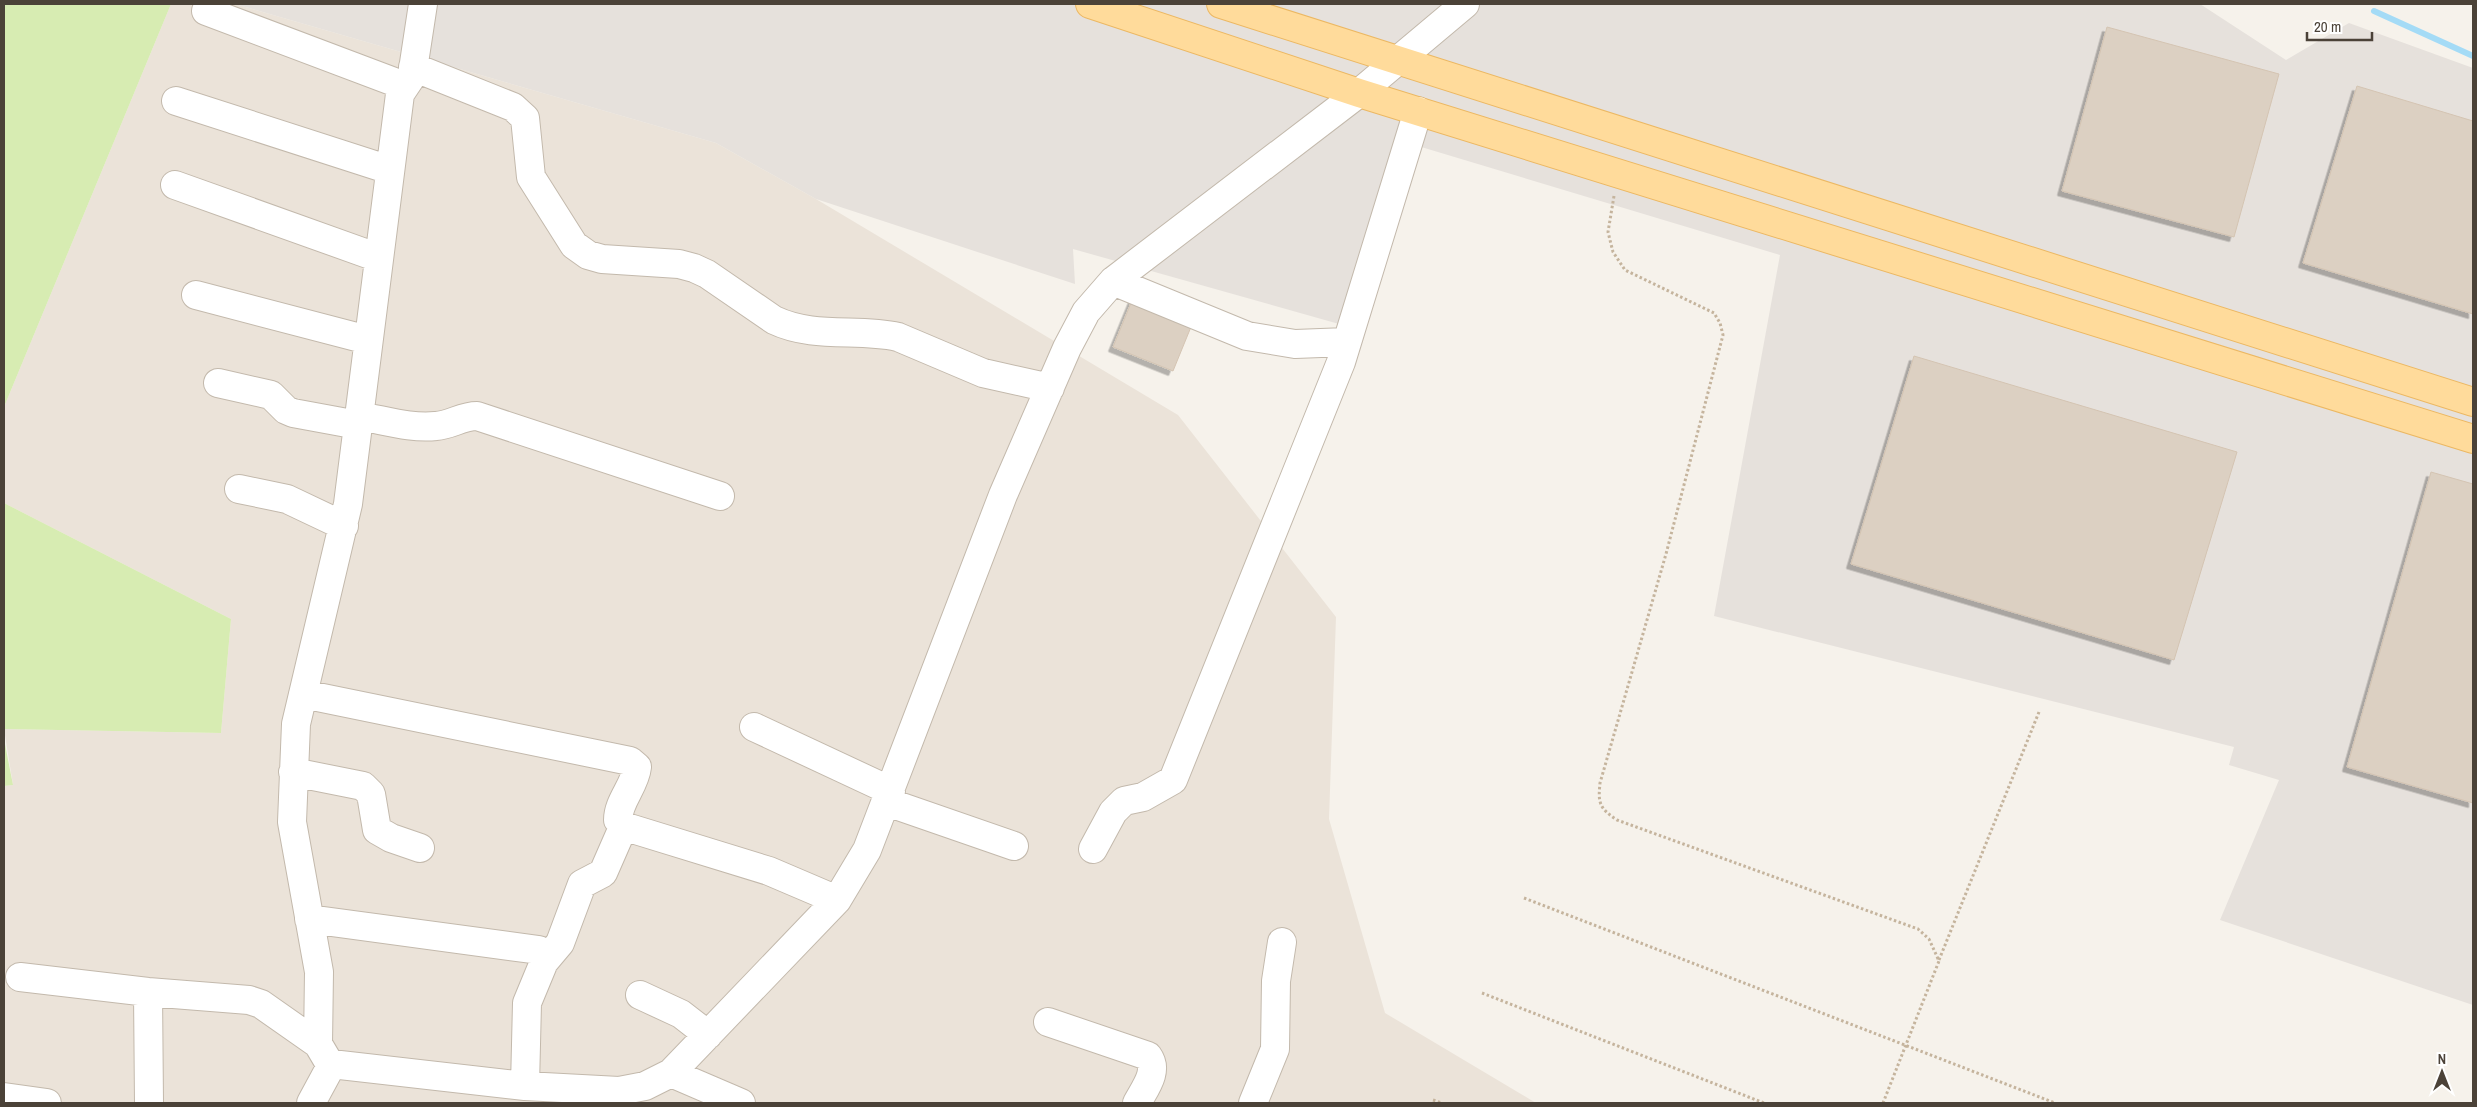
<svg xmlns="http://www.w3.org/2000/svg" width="2477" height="1107" viewBox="0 0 2477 1107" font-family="'Archivo Narrow',sans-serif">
	<defs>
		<filter id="shadow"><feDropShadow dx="-4.5" dy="4.5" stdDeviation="0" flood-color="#0004"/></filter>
	</defs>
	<rect width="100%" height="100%" fill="#f6f2eb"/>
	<path fill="#ebe3d9" d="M171,4h64l481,139 100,56 362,216 158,202 -7,202 56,194 151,90h-1532v-317l9,-1 -9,-56 217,4 10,-114 -227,-116v-96z"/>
	<path fill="#e6e1dc" d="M235,4h1965l86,56 63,-37 124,45v937l-253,-85 59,-140 -50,-15 5,-18 -520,-131 66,-361 -382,-115 -59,184 -266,-75 2,35 -259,-85 -100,-56z"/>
	<path fill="#d7ecb2" d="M4,4h167l-167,403z
		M4,503l227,116 -10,114 -217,-4z
		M4,739l9,46 -9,1z"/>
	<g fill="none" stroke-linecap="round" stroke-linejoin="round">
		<path stroke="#a4dbf6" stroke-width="6" d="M2374,11l99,45"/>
	</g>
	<path fill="#dcd0c2" stroke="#d4c4b2" filter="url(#shadow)" d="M2107,27l172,47 -45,163 -172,-46z
		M2357,86l116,35v193l-170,-51z
		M1133,298l60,24 -20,49 -60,-24z
		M1914,356l323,96 -63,208 -323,-96z
		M2431,472l42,12v319l-126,-36z"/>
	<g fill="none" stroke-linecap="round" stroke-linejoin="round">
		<defs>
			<path id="minor" d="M206,11l199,75
				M413,67l100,40 12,11 6,59 43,68 14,10 14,4 77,5 15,4 13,6 67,46c40,19 83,8 124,17l85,36 67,15
				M176,101l214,69
				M175,185l204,73
				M1113,281l134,55 48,8 52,-2
				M196,295l172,45
				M218,383l53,12 15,15 7,3 65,12
				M359,416c25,4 52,13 77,10 15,-1 26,-10 41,-10l243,80
				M239,489l48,10 57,27
				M303,694l327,67 7,6c-2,19 -19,34 -19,53l8,7 143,44 68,29
				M754,727l137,64
				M293,772l70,14 8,8 6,36 14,8 29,10
				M887,802l127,44
				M1093,849l20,-37 11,-11 19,-4 30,-17 168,-418 77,-251
				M309,919l230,31 5,4v8l-17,41 -2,83
				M544,962l16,-19 22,-59 21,-11 21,-48
				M20,977l128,15 101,8 12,4 57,40
				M148,992l1,111
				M640,995l41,19 27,21
				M1048,1022l100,34c11,15 -3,32 -11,47
				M331,1066l-13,-22 1,-72 -27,-150 4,-98 52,-220 52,-410 12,-18 11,-72
				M671,1073l70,30
				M4,1097l43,6
				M311,1103l20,-37 9,-1 185,21 94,5 26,-5 26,-13 166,-173 30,-50 136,-355 64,-147 19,-36 27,-31 246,-188 106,-89
				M1253,1103l22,-54 1,-68 6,-39"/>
			<path id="major" d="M1090,4l269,89 1114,346
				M1221,4l1252,398"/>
		</defs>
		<use href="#minor" stroke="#c3b9ac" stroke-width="30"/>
		<use href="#major" stroke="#ecb863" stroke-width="30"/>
		<path stroke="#c5b49d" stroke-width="3" stroke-dasharray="2.5 2.5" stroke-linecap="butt" d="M1614,196l-6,36 5,20 12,18 89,43 6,10 3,12 -57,219 -66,229c-2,20 -1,25 17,37l301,109 11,10 10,22 -56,142
			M1524,898l531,205
			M1939,960l100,-248
			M1482,993l282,110
			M1433,1100l9,3"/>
		<use href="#minor" stroke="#fff" stroke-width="28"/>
		<use href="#major" stroke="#ffdb9b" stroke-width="28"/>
	</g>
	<rect width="2477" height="1107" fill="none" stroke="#4b4238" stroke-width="10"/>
	<g transform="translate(2442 1072)" stroke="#ffffff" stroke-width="4" paint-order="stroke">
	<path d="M0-4L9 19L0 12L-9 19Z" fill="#4b4238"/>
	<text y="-8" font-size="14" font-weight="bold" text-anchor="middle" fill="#4b4238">N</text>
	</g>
	<path d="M2307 32v8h65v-8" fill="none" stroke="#4b4238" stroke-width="2.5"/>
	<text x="2314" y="32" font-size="15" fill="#4b4238" stroke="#ffffff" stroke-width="4" paint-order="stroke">20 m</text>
</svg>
